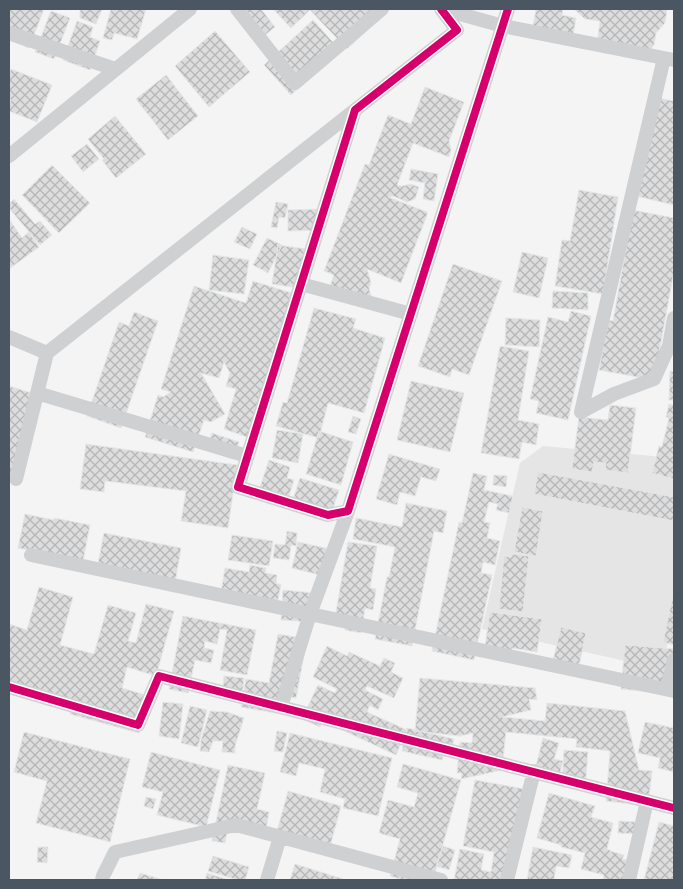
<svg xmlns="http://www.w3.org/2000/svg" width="683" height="889" viewBox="0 0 683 889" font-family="'Asap Condensed',sans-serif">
	<defs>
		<pattern id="building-cross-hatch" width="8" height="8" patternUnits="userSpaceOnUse" patternTransform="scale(1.25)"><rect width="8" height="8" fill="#ddddde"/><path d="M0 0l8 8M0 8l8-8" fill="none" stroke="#b5b6b7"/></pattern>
	</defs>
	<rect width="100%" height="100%" fill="#f4f4f4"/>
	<path fill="#e6e5e6" d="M543,446l131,12v161l-13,50 -179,-40 38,-166z"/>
	<path fill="url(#building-cross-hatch)" stroke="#e5e6e7" d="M9,9h35l-15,39 -20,-8z
		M80,9h22l-6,15 -16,-6z
		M111,9h35l-9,30 -23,-6 -2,7 -9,-2z
		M245,9h16l14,18 -16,13z
		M273,9h117l-43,40 -37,-39 -19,18z
		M536,9h27l-1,6 14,3 -3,18 -41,-3z
		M574,9h93l-2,14 -9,10 -2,12 -7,8 -50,-8 3,-24 -15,-2z
		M51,11l19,7 -16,41 -19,-7z
		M313,20l27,30 -49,45 -27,-30z
		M77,21l16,6 -3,10 10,4 -10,29 -27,-10z
		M215,31l35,41 -41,35 -34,-41z
		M11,69l41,16 -15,37 -28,-11v-6l2,-5 -2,-1v-24z
		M166,75l32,41 -30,24 -32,-41z
		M425,87l39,15 -15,39 2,9 -2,7 -36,-14 -16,42 5,1 9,-2 8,3 -4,12 -8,3 -14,-6 -5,1 39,15v3l-26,68 -34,-14 4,14 -2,5 6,22 -47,-19 6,-16 -10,-4 41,-107 4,1 19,-50 23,9z
		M658,98l16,3v104l-38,-9z
		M115,116l31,38 -30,24 -14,-18 2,-1 -16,-20z
		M87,144l12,15 -16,13 -12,-16z
		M52,165l38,38 -31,30 -37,-38z
		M411,169l27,5 -4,27 -11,-2 2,-16 -16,-3z
		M579,190l39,7 -15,97 -48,-8 7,-46 8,1z
		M14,199l21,25 5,-3 12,14 -12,10 -31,-37v-4z
		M276,202l12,2 -3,14 -6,-1 -2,11 -6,-1z
		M321,209l1,21 -34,1v-21z
		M633,210l41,8v53l-20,109 -55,-10 9,-50 5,1z
		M9,219l13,19 7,-6 10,15 -30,22z
		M242,227l15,7 -7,15 -16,-7z
		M267,238l15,7 -14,28 -15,-8z
		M278,245l35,5 -8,39 -33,-5z
		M522,252l26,6 -9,40 -26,-6z
		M213,255l36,5 -5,34 -35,-4z
		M453,264l49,17 -33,94 -17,-6 -2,8 -32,-11z
		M253,281l42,13 -48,143 -23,-8 12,-40 -10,-3 4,-13 -6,-11 -5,16 -18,-5 24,41 -14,8 -7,-2 -11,32 -48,-15 13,-42 5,2 8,-5 -10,-3 33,-103 52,17z
		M553,291l35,2v17l-36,-2z
		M314,308l42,11 -3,9 32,10 -21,75 -36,-10 -9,35 -43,-12 7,-24 4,1z
		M571,311l20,5 -23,104 -32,-7 3,-12 -9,-2 18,-82 20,5z
		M134,312l24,9 -37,107 -34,-12 32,-94 10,4z
		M506,318l34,2 -1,27 -34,-2z
		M500,346l29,5 -11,69 21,4 -3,21 -14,-3 -3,17 -38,-6z
		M670,371l4,1v28h-5z
		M411,381l53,12 -14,59 -53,-12z
		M9,386l29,9 -23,79 -6,-2z
		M669,404l5,1v74l-22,-6 7,-27 3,1 7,-29 -3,-1z
		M610,405l26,3 -8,65 -23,-3 1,-7 -12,-1 -2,10 -20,-3 7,-52 29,3z
		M353,416l8,3 -5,15 -8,-2z
		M277,430l26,4 -5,29 -26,-5z
		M319,431l34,11 -12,43 -35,-11z
		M212,433l27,9 -6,17 -27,-9z
		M86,444l151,21 -9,63 -47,-7 5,-30 -81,-10 -1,11 -24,-3z
		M389,454l51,15 -4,12 -15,-4 -6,19 -15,-4 -3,13 -21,-6z
		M269,460l21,7 -3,11 7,2 -6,19 -29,-9z
		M538,472l136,25v24l-140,-27z
		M473,473l14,3 -3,14 29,6 -4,17 -13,-3 2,-6 -9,-2 -5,20 6,1 -3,15 13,3 -5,24 -12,-3 -2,11 11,2 -18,85 -42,-9 27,-129 3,1z
		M494,475l13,1 -1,11 -13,-2z
		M300,478l39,12 -9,28 -39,-12z
		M406,503l41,8 -4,22 -9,-2 -22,115 -37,-7 12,-62h2l6,-30 -42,-8 3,-21 46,9z
		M522,507l21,4 -7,45 -22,-4z
		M25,514l29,6v-2l36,7 -8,41 -36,-12 -28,-6z
		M287,531l10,2 -1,13 -5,-1 -2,15 -16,-2 2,-14 10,1z
		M104,533l77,15 -7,41 -78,-15z
		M232,535l41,6 -4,25 -41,-6z
		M298,542l32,7 -6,27 -32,-8z
		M348,542l29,4 -7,42 6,1 -3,21 -8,-2 -4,25 -16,-3 1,-10 -11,-2z
		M512,554l17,2 -6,56 -24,-3 5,-53 7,1z
		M250,565l16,3 -1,5 12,2 -1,9h5l-5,27 -56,-13 5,-30 24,4z
		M39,587l34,10 -13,48 34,9 14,-49 28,8 -8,28 8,2 10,-39 28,7 -18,65 -29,-9 -5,21 27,8 -10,37 -69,-19 2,-6 -63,-19v-65l18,6z
		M283,590l32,3 -3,29 -31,-2z
		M674,590v55l-11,-3z
		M490,612l52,7 -5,33 -25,-4 -1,8 -27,-3z
		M183,616l73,14 -9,45 -27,-5 7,-40 -7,-1 -3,15 -12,-3 -1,7 10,2 -3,13 -16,-3 -7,33 -19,-4z
		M561,627l25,6 -9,42 -26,-6z
		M278,634l29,5 -11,59 -11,-2 -4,18 -40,-7 5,-28 23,4z
		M625,645l49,4v29l-32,13 -21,-2z
		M327,646l20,10 2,-4 31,14 4,-8 11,5 -4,9 12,6 -9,20 -27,-12 -2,4 18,9 -5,11 -8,-5 -3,7 40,18 -11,25 -73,-34 -3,6 -18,-8 16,-34 17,8 2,-4 -24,-12z
		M224,676l20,2 -2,20 -20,-2z
		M420,678l115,10 2,12 -8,-1 2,11 -29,7 43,4 2,-18 78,8 14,59 13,1 -4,35 -42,-5 4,-50 -34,-4 1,-8 -71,-7 -4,38 -41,9 1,-6h-5l3,-31 12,1 1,-10 -13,3 -45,-5z
		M163,702l20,2 -4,35 -20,-3z
		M190,706l17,4 -9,37 -17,-4z
		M210,711l17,1 17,6 -9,28v7l-13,-1 1,-11h-10l-4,11 -9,-1 1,-11z
		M645,722l29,6v44l-16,-4 2,-10 -22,-5z
		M407,728l47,11 -3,11 -7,-1 -2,11 -40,-9z
		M277,731l10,2 -4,19 -9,-1z
		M24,732l106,27 -20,83 -74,-19 11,-42 -33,-9z
		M290,733l102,25 -14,58 -35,-8 2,-9 -25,-7 5,-23 -26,-6 -3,13 -16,-4z
		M543,738l16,5 -5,16 9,2 -6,23 -24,-6z
		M564,750l24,2 -3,36 -23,-1z
		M151,752l69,18 -14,57 -49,-12 6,-23 -21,-5z
		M403,764l58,16 -28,100h-29l-14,-4 10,-37 -21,-6 9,-33 26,7 4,-14 -21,-6z
		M228,765l37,8 -8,36 12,3 -4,22 -37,-8 -3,17 -13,-2z
		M475,780l55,10 -17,90h-59l6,-31 24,5 -3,16 10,2 3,-20 -31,-6z
		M288,791l53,15 -13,48 -53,-15z
		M549,793l46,13 -4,11 22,6 -6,26 3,1v1l14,4 -2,4 10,2 -7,19h-22l1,-5 -23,-6 4,-16 -24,-6v-2l-24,-7z
		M146,797l10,2 -3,10 -9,-3z
		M619,821l20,1 -1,12 -20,-1z
		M659,822l15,4v54h-30z
		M443,846l12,4 -6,20 -13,-4z
		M38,847h10l-1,16 -10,-1z
		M533,847l39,8 -3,13 -13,-2 -2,14h-27z
		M213,856l36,11 -4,13h-7l-30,-9z
		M295,864l48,15v1h-53z
		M140,873l23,7h-26z
		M207,873l22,7h-24z"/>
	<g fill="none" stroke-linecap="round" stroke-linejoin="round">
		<path stroke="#ced0d2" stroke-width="14" d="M237,9l58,74 87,-74
			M441,9l16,21 -102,80 -117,377 90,28 20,-4 160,-502
			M442,9l61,17 171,34
			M9,33l106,36
			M9,156l181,-147
			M301,284l110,30
			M674,318l-5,28h5
			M9,337l38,16 308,-243
			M37,393l210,63
			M581,412l83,-354
			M581,412l33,-18 40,-15 15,-33
			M16,479l31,-126
			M31,555l643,136
			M9,687l129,38 21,-49 515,132
			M667,689l7,-29
			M281,707l29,-93 38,-103
			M102,880l1,-4 12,-24 121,-27 205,55
			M267,880l13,-43
			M507,880l27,-109
			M629,880l18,-79"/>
		<defs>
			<path id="cycleway" d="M441,9l16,21 -102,80 -117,377 90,28 20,-4 160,-502
				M9,687l129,38 21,-49 515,132"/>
		</defs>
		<use href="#cycleway" stroke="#fff" stroke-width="11"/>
		<use href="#cycleway" stroke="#d6006c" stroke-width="8"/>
	</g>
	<rect width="683" height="889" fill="none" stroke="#4a5661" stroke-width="20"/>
</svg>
